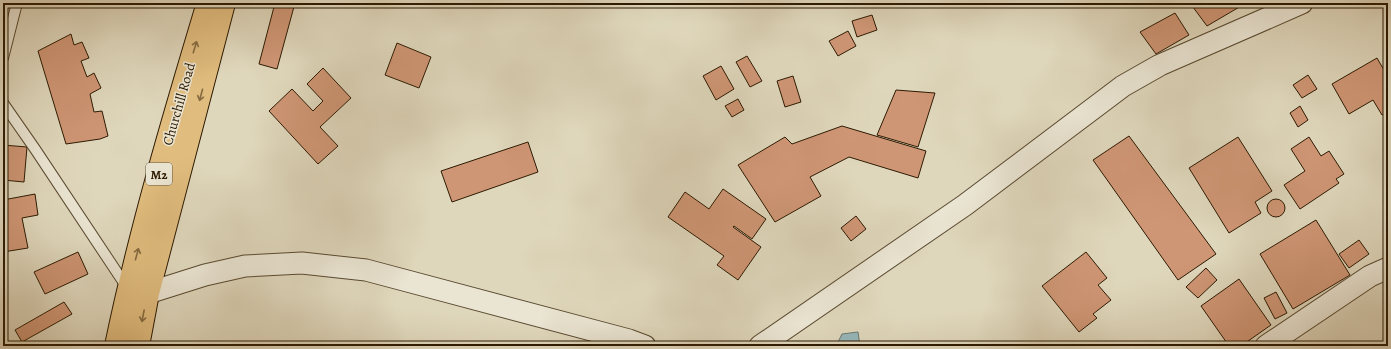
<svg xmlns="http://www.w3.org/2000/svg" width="1391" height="349" viewBox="0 0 1391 349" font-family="Alegreya,serif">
	<rect width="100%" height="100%" fill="#dfd7bc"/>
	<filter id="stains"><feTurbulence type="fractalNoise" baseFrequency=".005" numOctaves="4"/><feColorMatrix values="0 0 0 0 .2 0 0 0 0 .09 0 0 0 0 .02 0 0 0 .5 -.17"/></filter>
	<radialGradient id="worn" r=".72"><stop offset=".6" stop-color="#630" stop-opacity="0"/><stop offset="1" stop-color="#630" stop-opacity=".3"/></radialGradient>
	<path fill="#96b7ba" stroke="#6c7870" d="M858,332l2,14h-24l6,-12z"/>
	<path fill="#cf9675" stroke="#2c1a02" d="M275,3h20l-18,66 -18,-5z
		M1190,3h49l2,3 -34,20z
		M1175,13l14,22 -33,19 -16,-22z
		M872,15l5,15 -20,7 -5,-16z
		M848,31l8,15 -18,10 -9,-15z
		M71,34l3,11 8,-3 7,16 -8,3 6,16 7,-4 7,15 -11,6 4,18 8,-1 6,25 -8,3 -34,5 -28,-93z
		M397,43l34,14 -12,31 -34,-13z
		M747,56l15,25 -12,6 -14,-25z
		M1377,58l11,19v35l-6,3 -9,-15 -24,14 -17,-30z
		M721,66l13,23 -18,11 -13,-24z
		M323,68l28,30 -31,29 18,19 -20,18 -49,-53 23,-22 21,22 10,-10 -16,-17z
		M1308,75l9,14 -15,9 -9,-13z
		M793,76l8,26 -16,5 -8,-26z
		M896,90l39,3 -17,54 -41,-12z
		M738,99l6,11 -12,7 -7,-11z
		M1300,106l8,14 -10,7 -8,-14z
		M842,126l84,25 -8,27 -69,-21 -39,20 11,19 -46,26 -37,-57 47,-28 7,7z
		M1129,136l87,118 -38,26 -85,-120z
		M1238,137l34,54 -17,11 6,11 -32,20 -40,-65z
		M1309,137l12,19 8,-5 15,23 -8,5 3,4 -39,26 -16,-24 21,-14 -14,-22z
		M528,142l10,30 -86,30 -11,-31z
		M3,145l24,2 -3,35 -21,-2z
		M723,189l43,30 -14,20 -18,-13 -1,1 28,20 -23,33 -21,-15 7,-9 -56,-39 17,-25 24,17z
		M35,194l3,21 -16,3 6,30 -25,4v-52z
		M1388,198v13l-5,-10z
		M1267 208a9 9 0 1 1 18 0a9 9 0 1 1-18 0Z
		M856,216l10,13 -15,12 -10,-13z
		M1316,220l34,55 -57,34 -33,-55z
		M1359,240l10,14 -20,14 -10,-14z
		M78,252l10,22 -43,20 -11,-22z
		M1086,252l21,26 -9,7 13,15 -18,14 4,4 -18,14 -37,-46z
		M1206,268l11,12 -19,18 -12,-11z
		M1239,279l32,46 -30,21h-12l-28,-40z
		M1276,292l11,21 -12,6 -11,-21z
		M64,302l8,12 -50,28 -7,-12z"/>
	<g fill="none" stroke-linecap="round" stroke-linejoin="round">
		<defs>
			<path id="service" d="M3,58l14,-55
				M3,103l32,46 93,140"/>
			<path id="minor" d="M132,290l16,3 57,-18 40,-9 57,-3 64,7 263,70 16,6
				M760,346l205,-141 158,-119 37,-21 142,-62
				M1266,346l104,-70 18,-8"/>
			<path id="trunk" d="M116,346c24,-116 58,-230 92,-343
				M138,346l10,-53 76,-290"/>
		</defs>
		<use href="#service" stroke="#594930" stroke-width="12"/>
		<use href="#minor" stroke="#594930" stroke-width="23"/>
		<use href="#trunk" stroke="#2c1a02" stroke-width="24"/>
		<use href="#service" stroke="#eae5d3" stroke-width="10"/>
		<use href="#minor" stroke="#eae5d3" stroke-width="21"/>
		<use href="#trunk" stroke="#e0bc7e" stroke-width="22"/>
	</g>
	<defs><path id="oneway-shaft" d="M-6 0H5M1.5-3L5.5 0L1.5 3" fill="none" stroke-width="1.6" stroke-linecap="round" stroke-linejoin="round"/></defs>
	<g stroke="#866b40">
		<use href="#oneway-shaft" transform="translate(195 47) rotate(-73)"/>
		<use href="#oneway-shaft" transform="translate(201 95) rotate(105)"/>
		<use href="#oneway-shaft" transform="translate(137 254) rotate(-75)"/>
		<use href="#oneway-shaft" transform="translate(143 316) rotate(101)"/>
	</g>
	<g text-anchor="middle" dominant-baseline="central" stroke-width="3" stroke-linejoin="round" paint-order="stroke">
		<rect fill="#eae5d3" stroke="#655741" stroke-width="1" x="146" y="163" width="26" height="22" rx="3"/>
		<g font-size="13" font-weight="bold" fill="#2c1a02">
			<text x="159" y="174">M2</text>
		</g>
		<g font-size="14" fill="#2c1a02" stroke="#eae5d3">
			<text transform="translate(179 104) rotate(-74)">Churchill Road</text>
		</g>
	</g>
	<rect width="1391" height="349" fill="none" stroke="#dfd7bc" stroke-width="16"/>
	<rect x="4" y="4" width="1383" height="341" fill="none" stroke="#2c1a02" stroke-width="2"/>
	<rect x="8" y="8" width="1375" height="333" fill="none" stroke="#2c1a02"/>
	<rect width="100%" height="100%" filter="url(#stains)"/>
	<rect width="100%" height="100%" fill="url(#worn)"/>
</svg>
